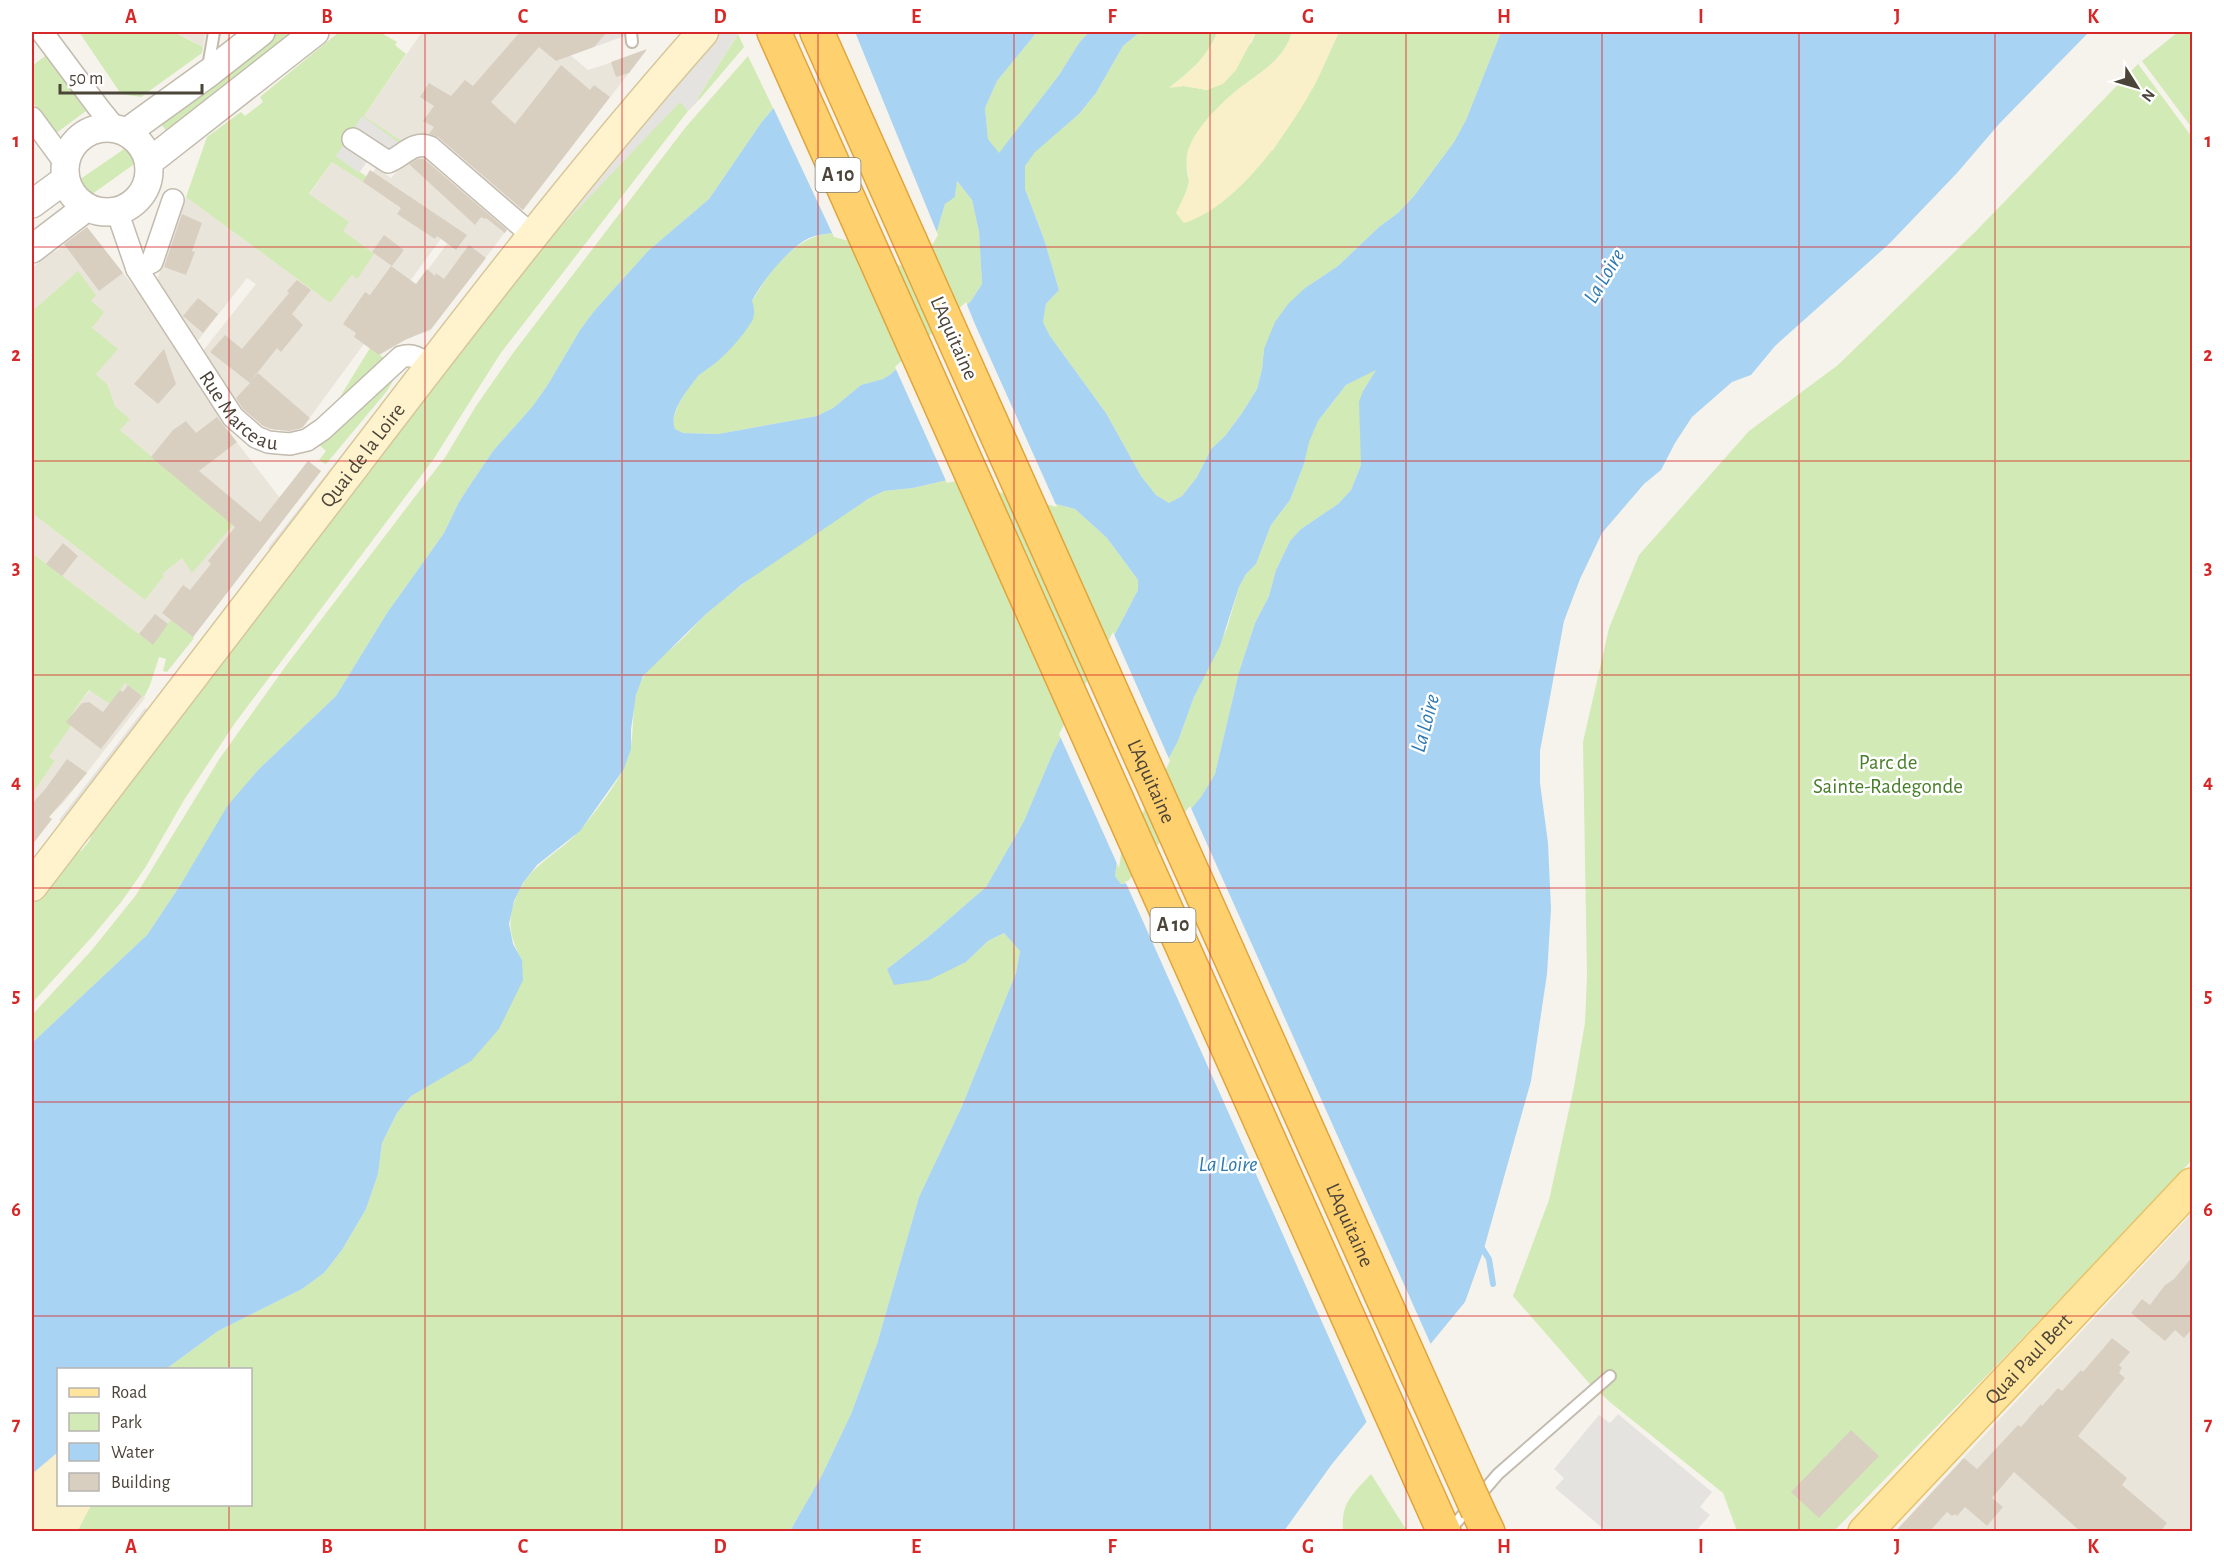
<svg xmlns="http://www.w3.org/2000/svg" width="2224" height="1563" viewBox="0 0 2224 1563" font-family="'Alegreya Sans',sans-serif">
	<rect width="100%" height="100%" fill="#f6f3ec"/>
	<path fill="#eae5da" d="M174,32h32l-3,15 -18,-10z
		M422,32h121l45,38 58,-19 -129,166 -92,-78 -9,-5 -10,10 -42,-28z
		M423,150l89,73 -82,108 -60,17 79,-107 -6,-5 -140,191 -10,5 -22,-3 -9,-4 -22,-18 -38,-55 54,-68 -9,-6 -51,65 -40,-60 30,-86 144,106 22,-28 4,3 -14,-47 6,-9 -39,-27 24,-34 32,22 11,-15 15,10 26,-27z
		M87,227l66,84 76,121 51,66 28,-37 13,10 -128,166 -40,8 -121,-92v-40l113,87 19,-24 -3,-2 21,-16 10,14 40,-47 -112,-95 10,-11 -15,-13 -7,-21 -12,-11 -5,-73 -14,-29 -45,39v-43l22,-17 1,1z
		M125,683l20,15 -81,104 -15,15 3,2 -20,26v-51l23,-33 -6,-4 26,-37 -5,-4 20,-26 20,14z
		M2192,1213v318h-297z"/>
	<path fill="#e6e2dd" d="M566,32h70l-42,15 -6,-4 -4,4z"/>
	<path fill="#d2eab5" d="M79,32h95l29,15 -1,6 -61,44 -20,-3z
		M273,32h37l-138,107 -16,-22z
		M339,32h45l-1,2 14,8 -2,3 11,9 -42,62 42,28 -17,11 9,-13 -62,14 33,22 -4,5 -33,-21 -23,32 40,28 -6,9 31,23 -17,25 -5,-4 -22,28 -144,-106 21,-60 34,-25 4,4 18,-14 -3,-5z
		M1037,32h52l-10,11 -20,32 -60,79 -11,-15 -3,-31 12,-27z
		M1140,32h77c-8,24 -28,40 -47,55l14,-1 23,4 45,-48 4,-10h36c-8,29 -34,41 -56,59 -18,14 -30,31 -40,51 -9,18 -12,18 -7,39l84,-31 42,-66 24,-52h162l-35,88 -12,22 -40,54 -16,17 -19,14 -41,39 -33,22 -41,61 -2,20 -5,20 -15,24 -17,23 -14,13 -14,28 -15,19 -13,7 -13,-8 -15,-19 -35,-63 -56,-77 -7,-14 3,-18 13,-14 -15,-51 -19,-50v-23l10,-15 44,-37 17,-21 27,-47z
		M2178,32h14v96l-50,-67z
		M738,34l6,13 -45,53 -2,-1z
		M45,56l41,55 -31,23 -23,-33v-35z
		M748,56l25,52 -12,15 -52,76 -61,52 -53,59 -15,20 -33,56 -15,21 -39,44 -25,37 -9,14 -15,31 -57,80 -51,83 -77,73 -30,36 -48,79 -34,51 -115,108v-28l59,-64 45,-56 84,-137 68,-95 158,-207 30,-50 37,-53 172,-225z
		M2138,64l54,73v1023l-193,203 -165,168h-97l-14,-38 -112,-90 -22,-20 -76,-87 36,-96 25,-113 11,-64 2,-47 -4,-234 26,-114 30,-73 110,-124 89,-66 137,-133z
		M680,101l8,10 -188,243 -67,106 -198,263 -51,77 -39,68 -23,33 -31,37 -59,65v-102l33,-43 17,-8 8,-10 2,-8 440,-575z
		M127,147l10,15 -46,33 -12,-15z
		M956,180l16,20 7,32 3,52 -11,17 -80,73 -8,5 -22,6 -28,23 -16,8 -99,18 -35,-1 -9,-4c-5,-15 16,-46 27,-56 5,-4 11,-6 15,-11 31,-43 56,-124 117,-129l104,-2 8,-27 11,-11z
		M78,271l18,24 -5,6 13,11 -12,16 26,21 -22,25 12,11 7,21 15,13 -10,11 113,95 -41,48 -10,-15 -20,16 2,2 -19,24 -113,-87v-202z
		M370,348l14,10 -49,47z
		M1377,369l-14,22 -2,74 -10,25 -13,14 -37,25 -11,12 -14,29 -7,26 -14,27 -16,49 -24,102 -14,23 -72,86 -8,1 -6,-8 3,-23 60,-112 16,-44 33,-69 12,-41 7,-13 10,-10 15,-39 19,-25 14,-36 4,-22 10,-21 28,-36z
		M399,371l-12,20 -61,73 -7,-4 7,-9 -8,-7z
		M956,478l119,31 32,29 31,42v10l-84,160 -30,71 -38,66 -59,51 -40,31 79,-7 22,-21 16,-8 16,18 -4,22 -54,133 -43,91 -42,147 -26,70 -29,61 -31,54 -1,2 -713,1 14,-27 159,-1v-134l-84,-1 52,-38 84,-42 22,-16 18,-23 24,-41 12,-35 4,-31 15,-30 14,-17 27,-18 84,-118c-11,-20 -16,-37 -7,-60 14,-36 40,-43 64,-69 13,-14 37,-46 45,-63 18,-36 -3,-72 31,-106 8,-8 17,-13 25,-21 10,-9 18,-20 28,-29 50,-42 105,-78 160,-113l16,-8 29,-3z
		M32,553l120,91 19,-24 23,18 -27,34 -4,-1 3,-12 -7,-2 -9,28 -6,12 -19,-14 -15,21 -21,-14 -18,25 5,4 -27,38 6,4 -23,33z
		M1371,1474l36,57h-64c-2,-29 9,-36 28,-57z"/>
	<path fill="#f9efc9" d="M1217,32h39l-20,38 -13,14 -16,6 -23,-4 -15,2c20,-15 40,-32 48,-56z
		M1292,32h47c-9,17 -15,36 -25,54 -26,47 -77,121 -130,137l-8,-10c4,-9 13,-24 13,-34 -1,-16 -6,-19 2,-36 9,-19 29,-39 45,-52 22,-17 48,-30 56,-59z
		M58,1452v52l33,1 -14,26h-45v-57z"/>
	<path fill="#e5e3e0" d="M715,32h24l-42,67 2,1 -11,11 -8,-9 -148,155z
		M362,116l36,26 -19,28 -12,-8 -8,11 -23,-17z
		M353,440l4,4 -83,108 -6,-4z
		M145,708l6,5 -85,112 -7,-5z
		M1618,1414l94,78 -12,15 10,8 -14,16h-90l-51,-43 9,-10 -10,-9 45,-54 11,8z"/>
	<path fill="#a9d3f2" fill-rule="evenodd" d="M836,32h201l-40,49 -12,27 3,31 11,14 60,-78 20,-32 10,-11h51l-17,14 -27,47 -17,21 -44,38 -10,14v23l19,50 15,51 -13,14 -3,18 7,14 56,77 35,63 15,19 13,8 13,-7 15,-19 14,-28 14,-13 17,-23 15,-24 5,-20 2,-20 11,-27 13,-18 17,-16 33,-22 41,-39 19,-14 16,-17 40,-54 12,-22 35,-88h588l-90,92 -42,49 -68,71 -114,102 -24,29 -19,7 -40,35 -17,26 -14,27 -17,14 -42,49 -22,46 -16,42 -24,130v32l8,60 3,66 -4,65 -16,107 -48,171 -18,50 -133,162 -48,67h-494l32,-56 29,-61 26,-70 42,-147 43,-91 54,-133 4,-22 -16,-18 -16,8 -22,21 -37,18 -35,5 -7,-16 40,-31 59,-51 38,-66 30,-71 84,-160v-10l-31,-42 -32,-29 -119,-31 -43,10 -29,3 -16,8 -127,86 -35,29 -63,62 -7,19 -5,34v20l-7,20 -44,62 -43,34 -14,18 -9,18 -5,23 4,20 9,16 1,20 -24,49 -28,32 -60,35 -14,17 -15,30 -4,31 -12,35 -24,41 -18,23 -22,16 -84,42 -52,38 -108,1v82l-26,22v-431l115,-108 34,-51 47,-79 31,-36 77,-73 51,-83 57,-80 15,-31 9,-14 25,-37 39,-44 15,-21 33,-56 15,-20 53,-59 61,-52 52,-76zM957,181l15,19 7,32 3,52 -11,17 -80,73 -8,5 -22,6 -28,23 -16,8 -99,18 -35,-1 -8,-4c-7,-16 13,-40 23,-53 4,-4 10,-7 15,-11 13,-10 33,-32 40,-46 2,-6 1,-13 -1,-18 9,-19 38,-54 57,-63 8,-3 16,-4 24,-5l104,-2 8,-27 10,-7zM1376,370l-13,21 -4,11 2,63 -10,25 -13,14 -37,25 -11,12 -14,29 -7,26 -14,27 -16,49 -24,102 -14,23 -72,86 -8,1 -6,-8 3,-23 60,-112 16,-44 26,-51 19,-59 7,-13 10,-10 15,-39 19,-25 14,-36 5,-22 9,-21 28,-36z"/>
	<path fill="#f6f3ec" d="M832,32h23l83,203 -10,17 -23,15 -22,-8 -19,-14 -30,-8 -62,-132z
		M966,302l8,20 83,185 -101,-26 -9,2 -52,-116z
		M1113,632l57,129 -49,93 -2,14 -60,-134z
		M1190,806l242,541 -64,78 -243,-544h3z"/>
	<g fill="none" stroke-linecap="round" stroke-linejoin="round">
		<path stroke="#a9d3f2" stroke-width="6" d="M1480,1245l9,14 4,25"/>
	</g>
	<path fill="#d8cfc1" d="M520,32h87l-13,15 -38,14 -17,-14 -48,55 24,22 46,-59 29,25 4,-5 16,12 -87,113 -85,-73 -9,-3 5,-7 -11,-6 11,-15 -14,-9 9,-14 22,13 14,-16 8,6z
		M647,49l-18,24 -13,4 -5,-15z
		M418,159h6l83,71 -2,3 -19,-15 -1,1 -4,-2 -6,8 -66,-61z
		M370,170l97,65 -11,15 -19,-14 -2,3 -38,-25 4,-6 -38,-26z
		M182,214l20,9 -10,28 3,1 -9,23 -22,-8z
		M87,227l36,46 -24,18 -35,-47z
		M384,235l20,15 -12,16 -20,-14z
		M469,245l17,13 -55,71 -26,11 -26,15 -25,-18 2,-4 -13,-9 22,-32 5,3 21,-29 25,18 11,-15 8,7 1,-3 8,6z
		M297,280l14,10 -19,24 11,11 -22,27 -4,-4 -27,34 8,-9 52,45 -8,10 -13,3 -19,-2 -7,-3 -20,-17 -7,-11 14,-15 -40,-31 15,-17 17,14 47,-56 -2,-2z
		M198,298l20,16 -15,19 -20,-17z
		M164,349l12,35 -18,20 -24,-20z
		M217,417l20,25 -38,29 61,51 48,-61 13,10 -128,166 -31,-24 21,-28 7,5 21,-26 -3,-3 27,-34 -84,-70 22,-27 13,-9 10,12z
		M63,543l15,13 -16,20 -16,-12z
		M155,614l13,10 -15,21 -14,-11z
		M128,685l14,11 -41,53 -35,-27 16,-19 7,-1 14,10 17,-22 3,2z
		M67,759l20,14 -38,44 3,2 -20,26v-41l14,-16z
		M2193,1256v72l-9,10 -9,-8 -10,11 -34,-28 11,-14 8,6 15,-20 9,-6z
		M2112,1338l18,14 -11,13 3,3 -3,5 6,5 -47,58 49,42 -5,7 45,38 -7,9h-79l-67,-60 -22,26 11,9 -16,19 -22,-19 -8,9 -2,-2 -3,2 -5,-4 -18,20h-34l69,-74 13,11 41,-44 3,2 20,-23 1,2 16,-18 4,3 19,-21 2,2z
		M1851,1430l28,26 -60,62 -28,-26z"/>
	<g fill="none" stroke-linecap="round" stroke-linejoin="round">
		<defs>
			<path id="service" d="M631,32l1,10
				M208,67l6,-35
				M1449,1531l49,-57 112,-98"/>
			<g id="minor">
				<path d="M42,32l56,75 17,21"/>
				<path d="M32,118l33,45"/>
				<path d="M353,139l35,23c14,-5 26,-22 42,-15l102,88"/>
				<path id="s1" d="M117,211l20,58 96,148 23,20 12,5 10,1 12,1 17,-4 16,-11 78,-72c12,-4 19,2 28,9"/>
				<path d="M137,269l15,-7 21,-62"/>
			</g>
			<path id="tertiary" d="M65 170a42 42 0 1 1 84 0a42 42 0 1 1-84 0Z
				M127,132l83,-60 51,-40
				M149,162l166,-130
				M32,204l34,-25
				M32,249l55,-42"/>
			<g id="secondary">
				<path id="s2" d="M32,886c107,-140 214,-280 322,-420 113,-148 226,-295 349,-434"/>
			</g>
			<g id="primary">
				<path id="s3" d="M1865,1532l327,-347"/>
			</g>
			<path id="motorway" d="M774,32l670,1500
				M817,32l120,269
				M1478,1511l10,21"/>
		</defs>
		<use href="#service" stroke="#c2bbae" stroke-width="14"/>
		<use href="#minor" stroke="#c2bbae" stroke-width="24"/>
		<use href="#tertiary" stroke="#c2bbae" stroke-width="30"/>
		<use href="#secondary" stroke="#d6c79b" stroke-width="33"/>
		<use href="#primary" stroke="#e6c26a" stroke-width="36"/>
		<use href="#motorway" stroke="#e0a53c" stroke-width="36"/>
		<use href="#service" stroke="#fff" stroke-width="10"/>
		<use href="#minor" stroke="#fff" stroke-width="21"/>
		<use href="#tertiary" stroke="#fff" stroke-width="27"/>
		<use href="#secondary" stroke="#fff3cd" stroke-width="30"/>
		<use href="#primary" stroke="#ffe49c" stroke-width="33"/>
		<use href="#motorway" stroke="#ffd06e" stroke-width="33"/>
		<defs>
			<g id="motorway-bridge">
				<path id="s4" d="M937,301l541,1210"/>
			</g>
		</defs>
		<use href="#motorway-bridge" stroke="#e0a53c" stroke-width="36" stroke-linecap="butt"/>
		<use href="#motorway-bridge" stroke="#ffd06e" stroke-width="33"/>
	</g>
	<path fill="none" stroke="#d62828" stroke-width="1.5" stroke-opacity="0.55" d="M229,32v1338M425,32v1500M622,32v1500M818,32v1500M1014,32v1500M1210,32v1500M1406,32v1500M1602,32v1500M1799,32v1500M1995,32v1500M32,247h2160M32,461h2160M32,675h2160M32,888h2160M32,1102h2160M32,1316h2160M229,1504v28"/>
	<g text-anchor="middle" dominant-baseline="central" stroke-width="5" stroke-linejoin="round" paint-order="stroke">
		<g fill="#fff" stroke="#817c74" stroke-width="1.5">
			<rect x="815.5" y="158" width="45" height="34" rx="4.5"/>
			<rect x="1150.5" y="908" width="45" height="34" rx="4.5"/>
		</g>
		<g font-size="20" font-weight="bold" fill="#4b4439">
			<text x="838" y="175">A 10</text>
			<text x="1173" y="925">A 10</text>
		</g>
		<g font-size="21" fill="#4b4439" stroke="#fff">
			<text transform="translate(954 338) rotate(66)">L'Aquitaine</text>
			<text stroke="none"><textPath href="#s1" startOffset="238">Rue Marceau</textPath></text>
			<text stroke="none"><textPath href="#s2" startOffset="543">Quai de la Loire</textPath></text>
			<text stroke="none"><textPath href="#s4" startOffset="526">L'Aquitaine</textPath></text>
			<text stroke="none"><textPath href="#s4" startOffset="1012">L'Aquitaine</textPath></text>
			<text stroke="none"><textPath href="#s3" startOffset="238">Quai Paul Bert</textPath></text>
		</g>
		<g font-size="21" fill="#497f2a" stroke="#fff">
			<text x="1888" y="762">Parc de<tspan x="1888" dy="24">Sainte-Radegonde</tspan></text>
		</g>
		<g font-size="22" font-style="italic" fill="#2e79b2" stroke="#fff">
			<text transform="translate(1604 276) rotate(-59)">La Loire</text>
			<text transform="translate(1425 723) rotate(-75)">La Loire</text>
			<text x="1228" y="1164">La Loire</text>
		</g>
	</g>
	<rect width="2224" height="1563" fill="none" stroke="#ffffff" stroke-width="66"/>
	<rect x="57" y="1368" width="195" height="138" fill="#ffffff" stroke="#b7b4b0" stroke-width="1.5"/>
	<rect x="69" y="1388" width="30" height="9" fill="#ffe49c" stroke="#b7b4b0" stroke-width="1.5"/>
	<text x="111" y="1398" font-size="18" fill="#4b4439">Road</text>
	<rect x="69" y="1413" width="30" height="18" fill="#d2eab5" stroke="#b7b4b0" stroke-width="1.5"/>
	<text x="111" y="1428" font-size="18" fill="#4b4439">Park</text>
	<rect x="69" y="1443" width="30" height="18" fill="#a9d3f2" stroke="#b7b4b0" stroke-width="1.5"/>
	<text x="111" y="1458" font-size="18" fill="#4b4439">Water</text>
	<rect x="69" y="1473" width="30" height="18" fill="#d8cfc1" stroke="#b7b4b0" stroke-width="1.5"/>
	<text x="111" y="1488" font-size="18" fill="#4b4439">Building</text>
	<g transform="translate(2137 87) rotate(127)" stroke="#ffffff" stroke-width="4.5" paint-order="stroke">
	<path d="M0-4.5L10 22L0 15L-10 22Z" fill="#4b4439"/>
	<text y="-9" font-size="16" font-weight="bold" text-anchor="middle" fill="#4b4439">N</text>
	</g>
	<path d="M60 84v9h142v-9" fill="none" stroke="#4b4439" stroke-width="3"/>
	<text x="69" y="84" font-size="18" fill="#4b4439" stroke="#ffffff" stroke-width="4.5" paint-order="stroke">50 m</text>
	<rect x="33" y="33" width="2158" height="1497" fill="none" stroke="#d62828" stroke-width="2"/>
	<g font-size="20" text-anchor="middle" font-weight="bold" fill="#d62828">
		<text x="131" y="23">A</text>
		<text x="327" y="23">B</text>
		<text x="523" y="23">C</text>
		<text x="720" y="23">D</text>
		<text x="916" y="23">E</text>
		<text x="1112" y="23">F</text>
		<text x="1308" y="23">G</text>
		<text x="1504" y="23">H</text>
		<text x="1701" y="23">I</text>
		<text x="1897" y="23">J</text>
		<text x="2093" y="23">K</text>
		<text x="16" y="147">1</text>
		<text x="2208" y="147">1</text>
		<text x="16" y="361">2</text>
		<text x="2208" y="361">2</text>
		<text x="16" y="574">3</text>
		<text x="2208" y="574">3</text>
		<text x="16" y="788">4</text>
		<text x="2208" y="788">4</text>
		<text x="16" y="1002">5</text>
		<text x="2208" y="1002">5</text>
		<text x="16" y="1216">6</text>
		<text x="2208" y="1216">6</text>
		<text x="16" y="1430">7</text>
		<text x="2208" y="1430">7</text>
		<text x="131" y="1553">A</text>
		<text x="327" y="1553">B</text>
		<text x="523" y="1553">C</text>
		<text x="720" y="1553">D</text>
		<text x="916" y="1553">E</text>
		<text x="1112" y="1553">F</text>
		<text x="1308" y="1553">G</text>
		<text x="1504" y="1553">H</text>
		<text x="1701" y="1553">I</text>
		<text x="1897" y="1553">J</text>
		<text x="2093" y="1553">K</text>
	</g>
</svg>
